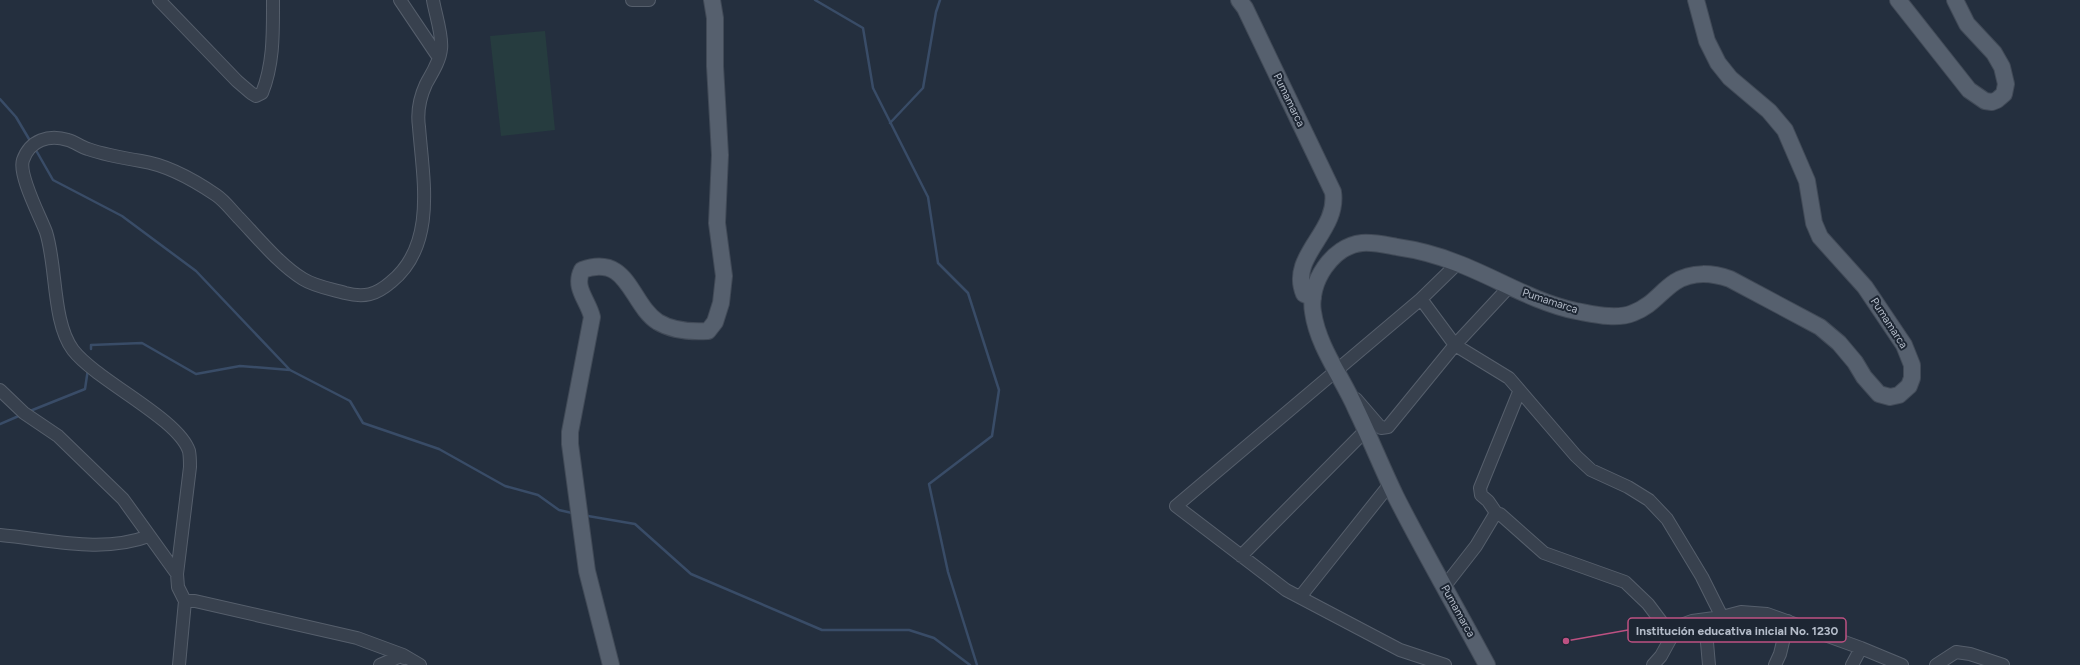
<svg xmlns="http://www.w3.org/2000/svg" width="2080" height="665" viewBox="0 0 2080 665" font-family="Figtree,sans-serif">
	<rect width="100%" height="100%" fill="#242f3e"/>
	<path fill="#263c3f" d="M545,31l10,99 -54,6 -11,-100z"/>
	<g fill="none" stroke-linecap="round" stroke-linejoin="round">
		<path stroke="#394c67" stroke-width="2.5" d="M815,0l48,28 10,60 55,109 10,66 30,30 31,97 -7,46 -63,48 19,88 29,93
			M0,99l16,18 13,22
			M890,123l33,-35 13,-76 4,-12
			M37,152l16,28 69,36 74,55 94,99 60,31 13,22 76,26 66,37 33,9 21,15 13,3
			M91,349v-4l51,-2 54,31 44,-8 50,4
			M30,411l55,-22 3,-20
			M0,424l21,-9
			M588,516l47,8 56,50 131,56h87l25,8 36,27"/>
		<defs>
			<path id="minor" d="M159,0l78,81 14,12 5,3 6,-3c12,-30 11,-61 11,-93
				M400,0l39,58
				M632,0h17
				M1421,299l34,46 54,33 67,78 15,14 37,17 21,13 18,19 35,58 20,40
				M0,390l24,23 34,23 65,63 54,75
				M1356,399l25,29 7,-1 67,-82 54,-58
				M1497,514l-9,-13 -7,-6 -1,-7 39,-96
				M0,535c48,4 101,19 149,1
				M1241,556l125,-126
				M1444,587l32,-41 18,-30 6,-2 44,39 81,29 23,22 24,32
				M1300,597l90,-113
				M185,601h10l162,37 46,17 17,10
				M1705,620l4,45
				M179,665l6,-64 -7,-14 -1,-13 13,-107c0,-5 0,-11 -1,-16 -11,-33 -92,-70 -116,-101 -21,-28 -16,-84 -27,-118 -6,-16 -28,-57 -23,-72 7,-20 26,-26 45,-20 7,2 13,7 20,9 17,6 35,9 53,12 27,4 53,19 75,34 9,6 16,16 23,23 19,20 41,47 64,61 13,8 29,10 42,14 19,5 31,2 46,-11 46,-37 32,-103 28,-155 -2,-14 1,-30 7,-43 6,-11 14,-23 15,-35 2,-13 -6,-36 -8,-49
				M380,665l23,-10 1,3
				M1445,665l-45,-15 -114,-60 -110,-84 245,-207 37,-36
				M1653,665l8,-9 11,-20 9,-11 11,-4 30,-4 19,-5 26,2 94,34 41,17
				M1775,665l5,-11 8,-33
				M1852,665l9,-17
				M1936,665l20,-13 14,2 33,11"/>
			<path id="major" d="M1239,0l6,8 88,184c6,40 -45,64 -29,102l9,4
				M1898,0l71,90 16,11 7,1 5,-2 7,-6 2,-10 -4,-17 -8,-14 -27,-29 -12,-24
				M611,665l-24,-94 -17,-127v-12l22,-115c-4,-17 -19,-29 -10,-47 47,-17 48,34 76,52 15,9 33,10 50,9l7,-9 6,-19 3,-27 -7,-53 3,-68 -5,-89v-48l-3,-18
				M1487,665c-30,-56 -62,-111 -91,-168 -14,-29 -26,-59 -40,-88 -14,-32 -38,-62 -43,-97 -5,-29 19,-66 49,-69 12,-1 24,2 35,4 21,3 40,8 60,16 40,15 76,39 119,48 17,3 40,9 57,2 19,-7 27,-21 42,-31 17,-11 38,-9 55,-3l90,48 19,16 16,19 9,15 15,17 11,3 9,-2 10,-9 3,-8v-13l-8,-20 -39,-58 -45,-50 -6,-14 -7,-42 -22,-51 -16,-19 -39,-33 -12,-15 -11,-22 -11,-41"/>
		</defs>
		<use href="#minor" stroke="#565f6c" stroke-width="14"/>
		<use href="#major" stroke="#414a57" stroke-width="18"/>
		<use href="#minor" stroke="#38414e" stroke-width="12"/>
		<use href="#major" stroke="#56606e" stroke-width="16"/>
	</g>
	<g text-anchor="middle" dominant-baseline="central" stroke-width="4" stroke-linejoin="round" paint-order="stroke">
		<g font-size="11" fill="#b4bcc9" stroke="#1d2633">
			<text transform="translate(1289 100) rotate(64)">Pumamarca</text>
			<text transform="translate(1550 301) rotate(18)">Pumamarca</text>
			<text transform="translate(1889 323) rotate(57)">Pumamarca</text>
			<text transform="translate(1458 611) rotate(61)">Pumamarca</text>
		</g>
	</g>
	<path fill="none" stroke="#bd5182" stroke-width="1.5" d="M1566 641L1628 630"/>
	<circle fill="#bd5182" stroke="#1d2633" stroke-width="1.5" cx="1566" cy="641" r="4"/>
	<rect fill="#1d2633" stroke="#bd5182" stroke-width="1.5" x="1628" y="618" width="218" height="24" rx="4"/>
	<g font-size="12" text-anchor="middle" font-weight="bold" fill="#b4bcc9">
		<text x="1737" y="635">Institución educativa inicial No. 1230</text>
	</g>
</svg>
